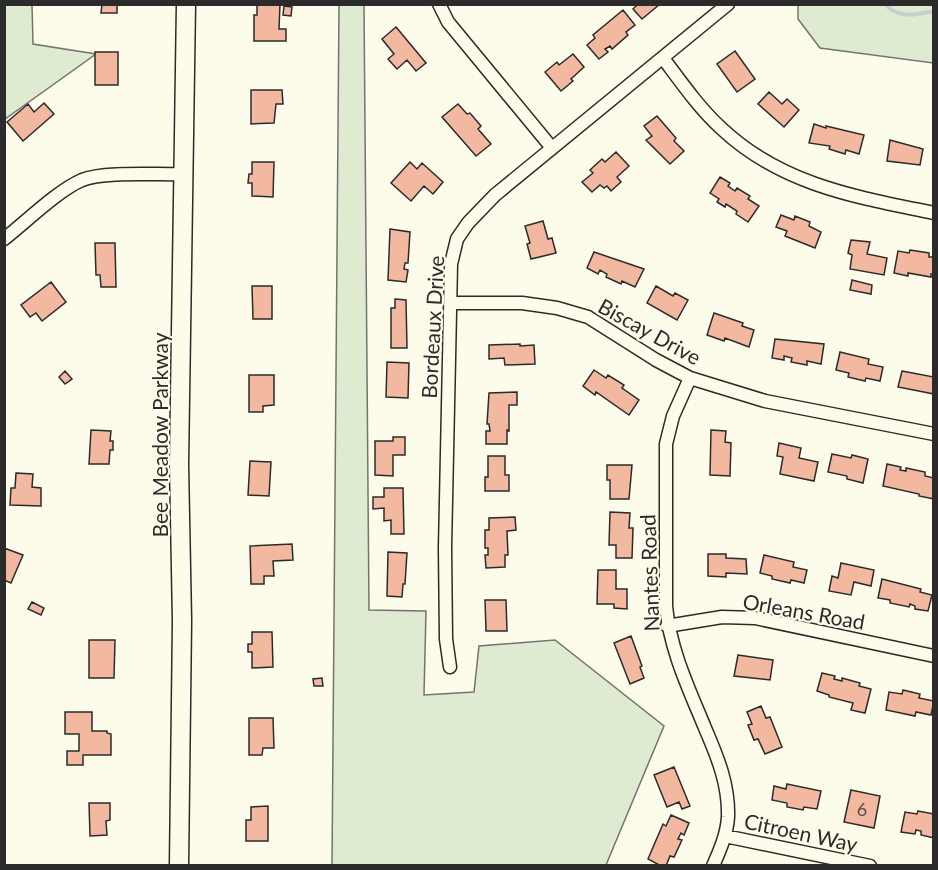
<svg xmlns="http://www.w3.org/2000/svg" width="938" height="870" viewBox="0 0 938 870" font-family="Lato,sans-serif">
	<rect width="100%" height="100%" fill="#fdfbea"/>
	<path fill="#deebd1" stroke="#74746e" stroke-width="1.5" d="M5,5h27l1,39 63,10 -91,65z
		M364,5l5,605 57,1 -2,84 50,-3 5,-46 76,-6 109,86 -58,139h-274l7,-860z
		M798,5h135v58l-113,-15 -22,-29z"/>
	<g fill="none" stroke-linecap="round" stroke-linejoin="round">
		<path stroke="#c7d0d0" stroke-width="4" d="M885,4c13,15 31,11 49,7"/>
	</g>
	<path fill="#f2b8a0" stroke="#2b2b2b" stroke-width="1.5" d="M102,4h15v9h-16z
		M257,4h23l-1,25h7v12h-32v-26h3z
		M638,4h22l-18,15 -9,-10z
		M284,6l8,1 -1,9 -8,-1z
		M623,10l12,15 -9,7 2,3 -16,14 -2,-3 -5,3 3,3 -9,7 -12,-14 8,-7 -2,-3z
		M396,27l30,36 -10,8 -9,-11 -10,9 -9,-10 6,-5 -12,-15z
		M735,51l20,28 -18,13 -20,-28z
		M95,52h23v33h-23z
		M573,54l11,13 -13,12 2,2 -12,10 -16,-19 12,-10 2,3z
		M251,90h31l1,14h-7l-2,19 -23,1z
		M769,92l13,12 5,-5 12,11 -15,17 -26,-23z
		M44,103l10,11 -31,27 -16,-19 21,-18 6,8z
		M458,104l9,10 3,-1 11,13 -3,3 13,15 -15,12 -34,-39z
		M657,116l19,22 -2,3 10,10 -14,13 -24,-24 6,-4 -8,-10z
		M814,124l12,4v-2l38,9 -5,19 -13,-4 -1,4 -16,-5 1,-3 -21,-3z
		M890,140l33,9 -3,16 -33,-4z
		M616,152l13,14 -12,11 4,5 -10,9 -4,-5 -3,2 -4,-3 -8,7 -10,-10 11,-9 -3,-3 12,-11 3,3z
		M252,162h22l-1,35 -21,-1v-13h-4l1,-9h3z
		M410,162l7,7 5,-6 21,19 -10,12 -9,-8 -13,15 -20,-18z
		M720,177l10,6 -2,3 7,5 2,-3 13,8 -2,3 11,7 -11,16 -12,-8 1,-3 -11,-7 -1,3 -8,-5 2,-3 -9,-6z
		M781,215l13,5 1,-4 15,6 -1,4 12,6 -6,16 -30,-12 2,-5 -11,-4z
		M543,221l5,18 4,-1 4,15 -25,6 -4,-15 3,-1 -5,-17z
		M390,229l20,3 -2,31h-3l-1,6 4,1 -2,12 -18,-2z
		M851,240l19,2 -3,12 20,4 -3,17 -34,-6 2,-14 -4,-2z
		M95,243h20l1,44h-15l-1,-12h-4z
		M910,250l19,3v4h5v17h-3v3l-23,-4v3l-14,-3 4,-22 11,2z
		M594,252l50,17 -9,18 -13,-6 -1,3 -15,-7 1,-3 -7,-4 -2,4 -11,-6z
		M852,280l20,5 -1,9 -21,-4z
		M51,282l15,20 -24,19 -6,-8 -6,4 -9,-12z
		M252,286h20v33h-19z
		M656,286l17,10 2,-3 13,7 -11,20 -30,-17z
		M395,299l11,1 1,48h-16v-40h4z
		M714,313l29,10 -1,3 12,4 -5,17 -24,-9 -1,3 -17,-6z
		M775,339l49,5 -3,20 -14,-3v4l-16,-3 1,-4 -8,-2v4l-12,-2z
		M520,344v2l14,-1 1,19 -30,1 -1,-7 -15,1v-14z
		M840,352l29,7 -1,5 15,3 -3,14 -14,-3 -1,3 -17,-4 1,-4 -13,-3z
		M387,362l22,1 -1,35 -22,-1z
		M594,370l12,8 2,-3 16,10 -2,3 17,12 -10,15 -33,-23 -1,3 -12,-9z
		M65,371l7,8 -7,5 -6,-7z
		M902,371l32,6v17l-36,-7z
		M249,375h25v30l-11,1v6h-14z
		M517,392v13h-8v26l-2,-1v14h-21v-13h4l-1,-7h-2l2,-31z
		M91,430l20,1 -1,10h3v9h-3l-1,14h-20z
		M711,430l15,1 -1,11 6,1 -1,33 -20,-1z
		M393,437h12v18h-12v21l-18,-1v-34h18z
		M779,443l22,5 -2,10 19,4 -4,19 -34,-7 3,-17 -6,-1z
		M832,454l19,4 1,-3 16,4 -5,24 -16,-4v-3l-19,-4z
		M488,456h17v19h4v16h-24v-14h3z
		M250,461l21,1 -2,34 -21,-1z
		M887,464l14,3 -1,3 6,1v-3l19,4v4l9,2v21l-15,-3v-2l-36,-8z
		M607,465h25l-3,34h-19v-19h-3z
		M16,473l17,1 -1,13 9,1v18l-31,-1 1,-17h4z
		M384,488h19l1,46h-13v-14l-7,1v-13l-11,1v-12h11z
		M610,512l20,1 -1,15h4l-1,30h-16v-13h-7z
		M515,517l1,13 -9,1 1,24h-3v12l-19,1 -1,-13h3v-7h-3v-18h4v-12z
		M292,544l1,16 -20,1 1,15h-10v8h-13l-1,-38z
		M4,548l19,7 -12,28 -7,-3z
		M388,552l19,1 -2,31h-2l-1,13 -15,-1z
		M708,554h18v4l20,1 1,15 -21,-1v4l-18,-1z
		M764,555l30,7 -1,5 14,3 -3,13 -13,-3 -1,3 -18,-4v-3l-12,-3z
		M841,563l33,7 -3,16 -17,-4 -3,13 -22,-4 3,-15 6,2z
		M598,570h18v19h11v20l-13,-1v-4h-17z
		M882,579l39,10 -1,3 12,3 -4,16 -13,-2v-3l-5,-2 -1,3 -19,-4v-3l-12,-2z
		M485,600h21l1,31h-21z
		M32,602l12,6 -3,7 -13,-6z
		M252,632h20l1,35 -21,1v-16h-4v-8h4z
		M631,636l11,30 -2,1 4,11 -14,6 -16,-41z
		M89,640h26l-1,38h-25z
		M738,655l35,5 -3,20 -36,-4z
		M822,673l13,3 -1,3 8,2v-3l18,5 -1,3 12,3 -6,24 -14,-3 2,-7 -24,-6v-2l-12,-4z
		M322,678l1,8h-9l-1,-7z
		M903,690l17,4 -1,4 15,3 -3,14 -15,-3 -1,4 -29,-6 3,-18 13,2z
		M761,706l5,12 4,-1 12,30 -17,7 -7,-15 -4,1 -6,-15 4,-1 -5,-12z
		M65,712h27v19h15v2l4,1v21h-28v10h-16v-14h12v-17h-14z
		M249,718h24l1,30h-11l-1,7h-13z
		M674,767l16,39 -8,3 -3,-7 -12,5 -13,-32z
		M787,784l34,7 -4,18 -13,-2 -1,3 -16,-3v-4l-15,-3 2,-14 12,3z
		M851,790l29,6 -6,32 -30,-6z
		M89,803h21v17l-4,1 1,14 -17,1z
		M268,806v35h-22v-21h5v-13z
		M918,811l16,3v24l-13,-3v-4l-5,-1 -1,4 -14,-2 4,-20 12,2z
		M671,815l18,8 -5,12 -3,-2 -3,6 4,1 -8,17 -4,-1 -4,10h-5l-13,-7 15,-35 3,2z"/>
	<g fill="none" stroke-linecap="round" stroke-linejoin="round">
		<defs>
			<path id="street" d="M439,4l9,18 104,126
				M663,58c18,24 36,50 59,71 60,56 134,68 212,84
				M4,239c22,-17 53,-48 78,-59 22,-9 76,-5 102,-6
				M451,303h71l35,5 31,9 68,43 34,18 75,23 169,33
				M690,378l-17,38 -7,28v162c4,44 23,83 39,122 13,30 24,57 23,89 -1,17 -8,33 -15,49
				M667,626l55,-9 33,1 179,38
				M450,667l-4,-28 -1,-91 6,-284 6,-25 11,-16 27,-28 233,-191
				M725,836l145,30"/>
			<path id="secondary" d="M179,866l3,-245 -3,-157 7,-460"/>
		</defs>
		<use href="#street" stroke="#2b2b2b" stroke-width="15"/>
		<use href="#secondary" stroke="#2b2b2b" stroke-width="21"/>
		<use href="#street" stroke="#fdfbea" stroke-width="12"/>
		<use href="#secondary" stroke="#fdfbea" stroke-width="18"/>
	</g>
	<g text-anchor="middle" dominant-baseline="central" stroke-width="4.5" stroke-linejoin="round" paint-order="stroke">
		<g font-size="18" fill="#5d4e48">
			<text x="862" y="809">6</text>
		</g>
		<g font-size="21" fill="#2b2b2b" stroke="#fdfbea">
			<text transform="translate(432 327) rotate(-87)">Bordeaux Drive</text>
			<text transform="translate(650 331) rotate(29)">Biscay Drive</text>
			<text transform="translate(159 435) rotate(-90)">Bee Meadow Parkway</text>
			<text transform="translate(649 573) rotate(-92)">Nantes Road</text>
			<text transform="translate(804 611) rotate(10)">Orleans Road</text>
			<text transform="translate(801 832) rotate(12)">Citroen Way</text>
		</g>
	</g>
	<rect width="938" height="870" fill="none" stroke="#2b2b2b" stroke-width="12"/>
</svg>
